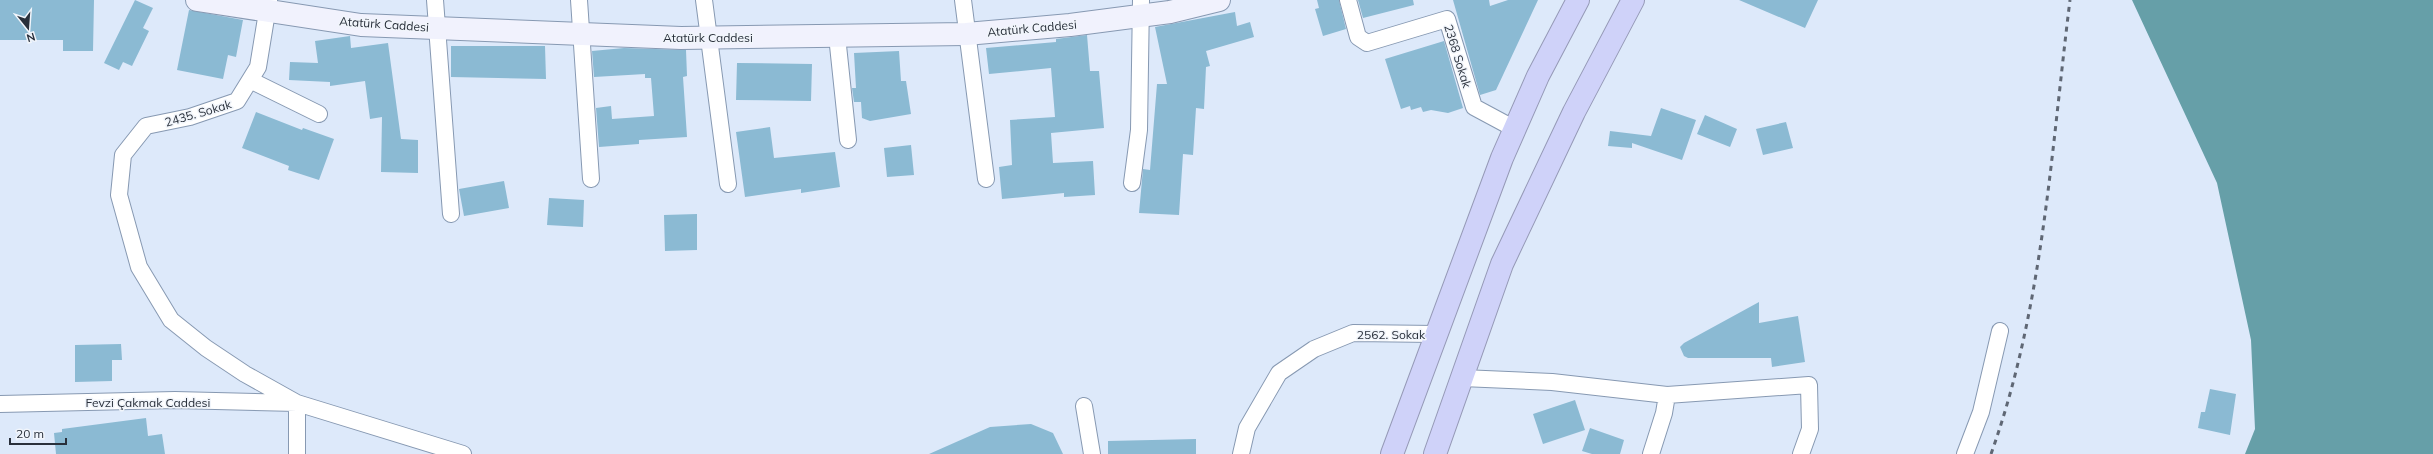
<svg xmlns="http://www.w3.org/2000/svg" width="2433" height="454" viewBox="0 0 2433 454" font-family="Mulish,sans-serif">
	<rect width="100%" height="100%" fill="#dde9fa"/>
	<path fill="#669fa8" d="M2132,0h301v454h-188l10,-25 -4,-89 -34,-157z"/>
	<path fill="#8bbad3" d="M0,0h94l-1,51h-30v-11h-63z
		M135,0l18,8 -10,20 6,3 -17,35 -9,-4 -4,8 -15,-7z
		M1317,0h22l7,29 -23,7 -8,-27 4,-1z
		M1358,0h55l1,5 -51,13z
		M1453,0h36l1,6 18,-6h30l-42,90 -16,5z
		M1739,0h79l-13,28z
		M189,10l54,10 -7,37 -8,-2 -5,24 -46,-9z
		M1235,12l2,14 13,-4 4,15 -48,14 4,15 -4,1 -2,42 -8,-1 -3,47 -10,-1 -4,61 -40,-2 4,-44 7,1 7,-86h10l-12,-57z
		M1087,35l3,36h9l5,57 -53,5 2,30 40,-2 2,34 -31,2v-4l-62,6 -3,-32 13,-2 -2,-45 45,-3 -4,-49 -62,6 -3,-26 70,-6v-3z
		M350,36l1,12 37,-5 13,96 17,1v33l-37,-1 1,-55 -12,2 -5,-38 -35,5v-4l-41,-2 1,-18 28,1 -3,-22z
		M1444,41l19,67 -15,5 -17,-3 -8,2 -2,-5 -10,3 -1,-4 -9,3 -16,-50z
		M451,46h94l1,33 -95,-2z
		M624,48l62,2 1,26 -4,1 4,60 -48,3v4l-40,3 -3,-39 15,-2 1,13 42,-3 -3,-38h-6v-4l-51,3 -2,-26z
		M899,51l2,30h5l5,33 -41,7 -8,-3 -1,-16h-7l-2,-14h4l-2,-35z
		M737,63l75,1 -1,37 -75,-1z
		M1661,108l35,12 -14,40 -50,-17v5l-24,-2 2,-15 41,5z
		M256,112l46,18 1,-2 31,11 -15,41 -31,-10 1,-4 -47,-18z
		M1705,115l32,14 -7,18 -33,-13z
		M1786,122l7,26 -30,7 -7,-26z
		M770,127l4,31 61,-6 5,35 -39,6v-4l-56,8 -9,-65z
		M911,145l3,30 -27,2 -3,-29z
		M504,181l5,27 -45,8 -5,-27z
		M549,198l35,2 -1,27 -36,-2z
		M697,214v36l-32,1 -1,-36z
		M1759,302v21l39,-7 7,46 -33,5 -1,-9h-83l-4,-2 -4,-9 4,-4z
		M121,344l1,16h-10v21l-37,1v-37z
		M2210,389l26,5 -6,41 -32,-7 3,-16h4z
		M1575,400l10,30 -42,14 -10,-30z
		M146,418l2,18 14,-2 3,20h-109l-2,-21 8,-1v-3z
		M1031,424l22,9 10,21h-134l61,-27z
		M1590,428l34,12 -4,14h-28l-10,-3z
		M1196,439v15h-88v-13z"/>
	<g fill="none" stroke-linecap="round" stroke-linejoin="round">
		<defs>
			<path id="street" d="M269,0l-11,67 -21,34 -47,16 -44,9 -23,29 -4,40 20,72 32,53 35,28 39,26 52,29v51
				M435,0l16,214
				M579,0l12,179
				M704,0l24,184
				M963,0l23,179
				M1348,0l10,37 9,6 80,-24 27,88 41,22
				M837,36l11,104
				M250,80l69,34
				M1132,183l7,-53 2,-130
				M1462,378l90,4 115,13 -3,18 -13,41
				M1667,395l142,-10 1,44 -9,25
				M0,404l175,-4 122,3 166,51
				M1084,406l8,48
				M1241,454l6,-26 32,-55 35,-24 39,-16 83,1
				M1965,454l16,-42 19,-81"/>
			<path id="secondary" d="M197,0l164,25 320,13 285,-4 104,-9 100,-13 49,-12"/>
			<path id="highway" d="M1392,454l110,-296 36,-82 40,-76
				M1435,454l67,-190 72,-152 59,-112"/>
		</defs>
		<use href="#street" stroke="#8799b2" stroke-width="18"/>
		<use href="#secondary" stroke="#8799b2" stroke-width="24"/>
		<use href="#highway" stroke="#9599b6" stroke-width="24"/>
		<use href="#street" stroke="#fff" stroke-width="16"/>
		<use href="#secondary" stroke="#f1f2fd" stroke-width="22"/>
		<use href="#highway" stroke="#cfd2f9" stroke-width="22"/>
		<path stroke="#5f6774" stroke-width="3" stroke-dasharray="5 5" stroke-linecap="butt" d="M1991,454c52,-145 60,-302 79,-454"/>
	</g>
	<g text-anchor="middle" dominant-baseline="central" stroke-width="3" stroke-linejoin="round" paint-order="stroke">
		<g font-size="12" fill="#29303b" stroke="#f1f5fb">
			<text transform="translate(384 24) rotate(4)">Atatürk Caddesi</text>
			<text transform="translate(1032 28) rotate(-5)">Atatürk Caddesi</text>
			<text x="708" y="37">Atatürk Caddesi</text>
			<text transform="translate(1458 56) rotate(73)">2368 Sokak</text>
			<text transform="translate(198 113) rotate(-16)">2435. Sokak</text>
			<text x="1391" y="334">2562. Sokak</text>
			<text x="148" y="402">Fevzi Çakmak Caddesi</text>
		</g>
	</g>
	<g transform="translate(28 28) rotate(163)" stroke="#f1f5fb" stroke-width="3" paint-order="stroke">
	<path d="M0-3L7 15L0 10L-7 15Z" fill="#29303b"/>
	<text y="-6" font-size="11" font-weight="bold" text-anchor="middle" fill="#29303b">N</text>
	</g>
	<path d="M10 438v6h56v-6" fill="none" stroke="#29303b" stroke-width="2"/>
	<text x="16" y="438" font-size="12" fill="#29303b" stroke="#f1f5fb" stroke-width="3" paint-order="stroke">20 m</text>
</svg>
